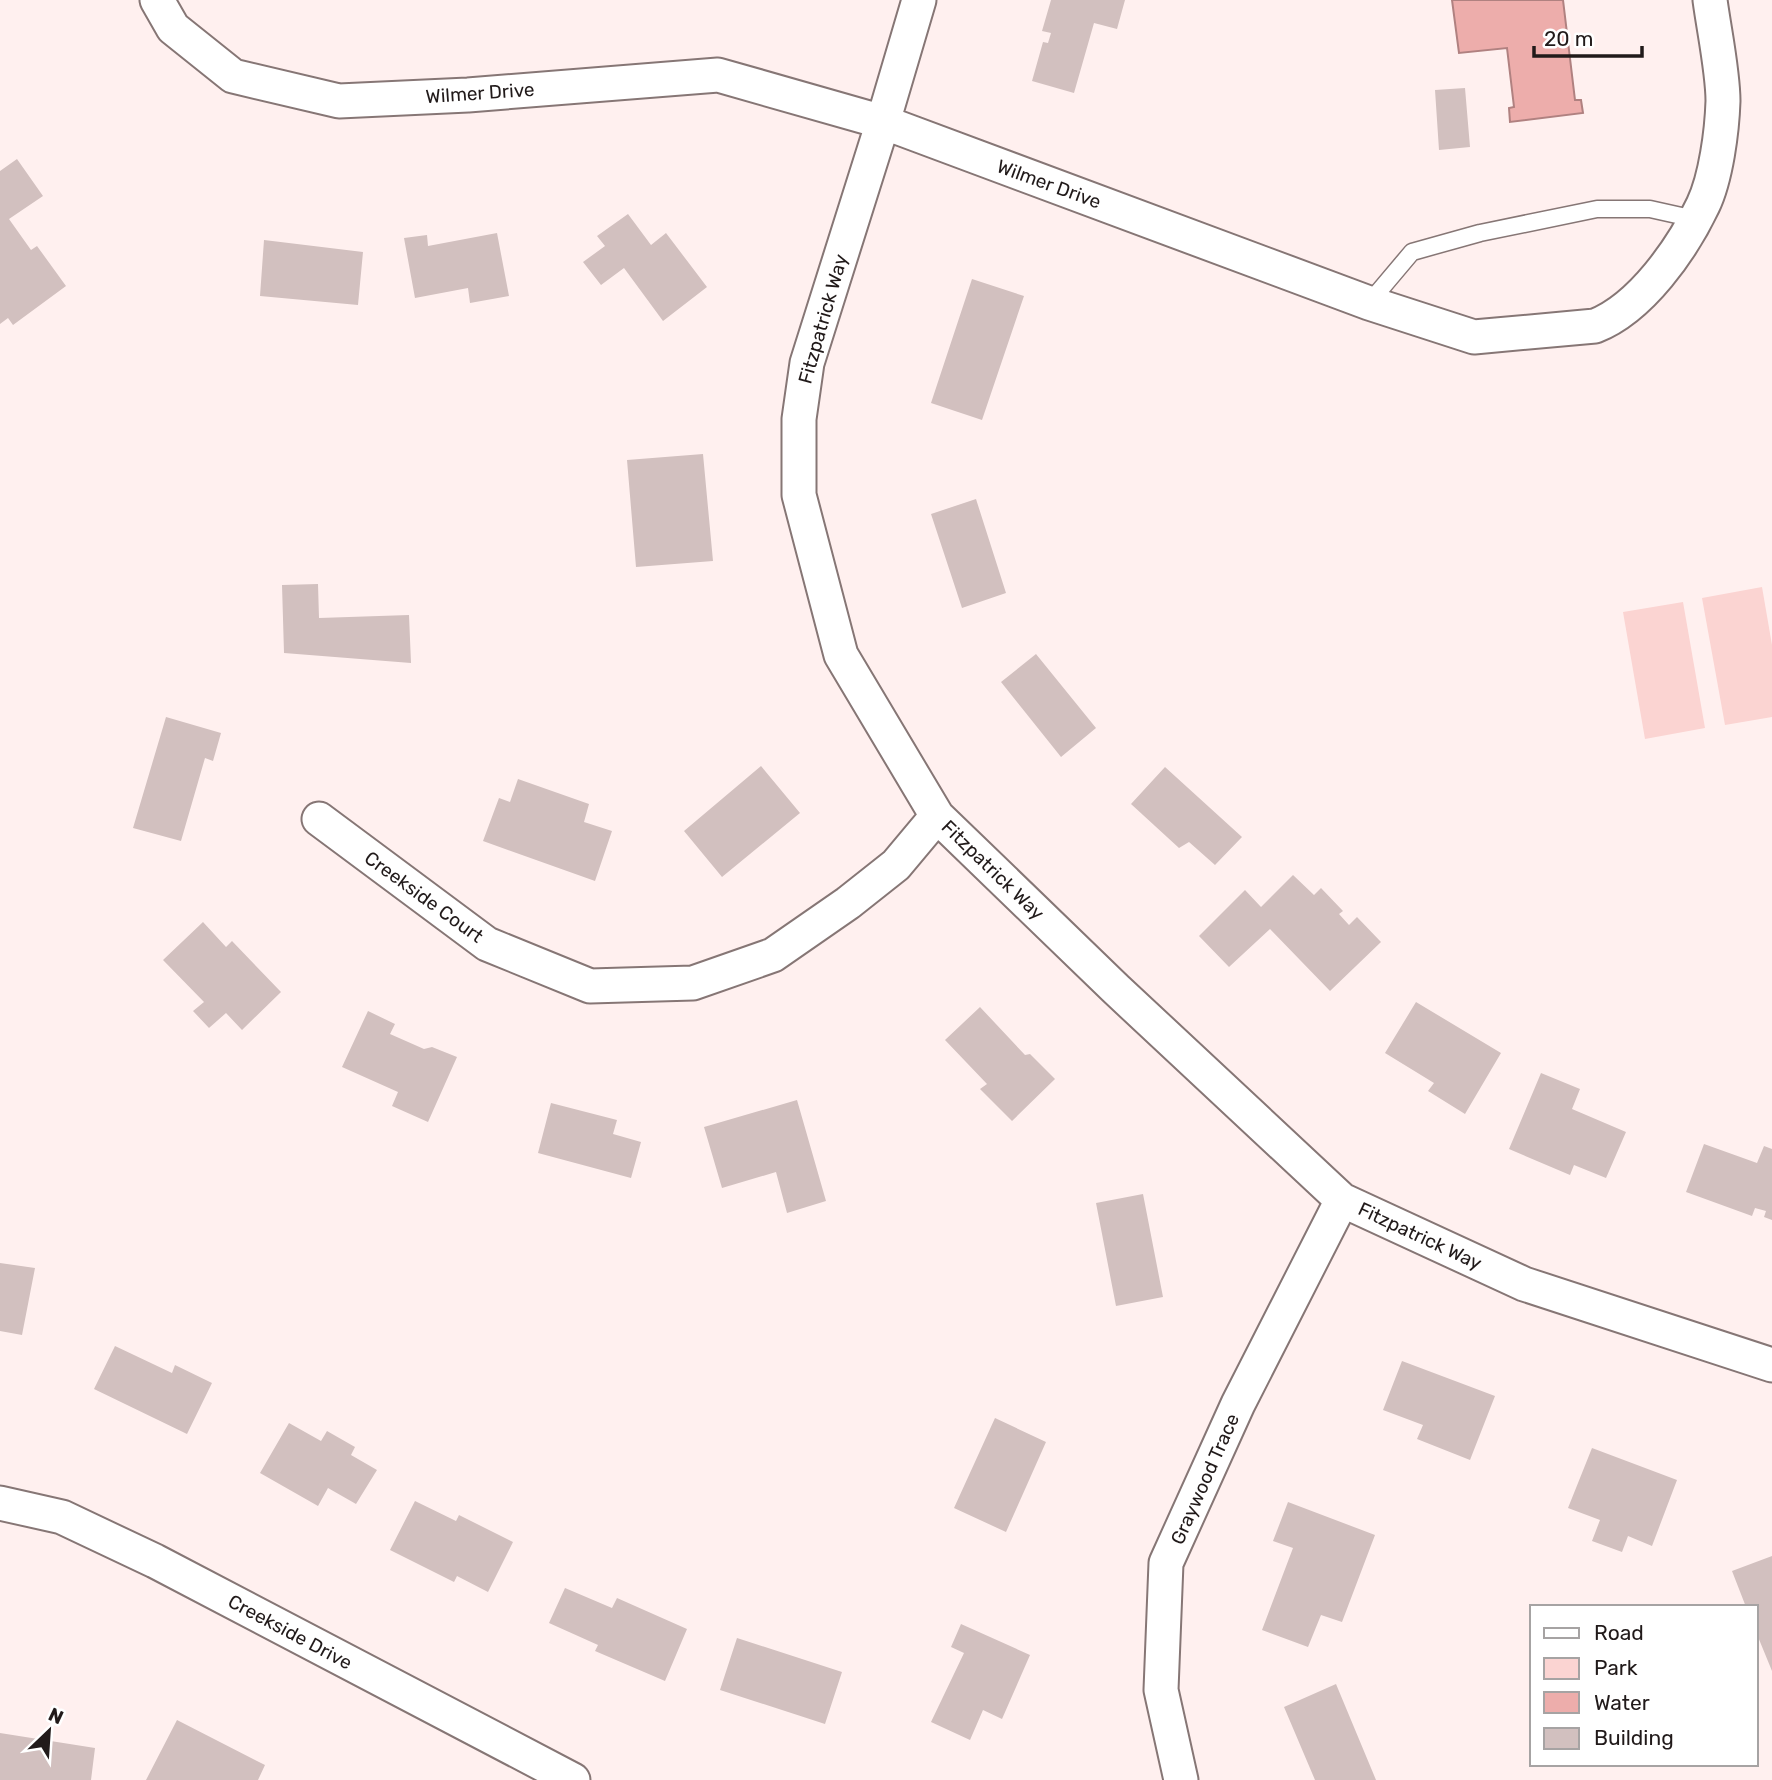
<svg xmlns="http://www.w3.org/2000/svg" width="1772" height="1780" viewBox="0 0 1772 1780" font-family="Rubik,sans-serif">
	<rect width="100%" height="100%" fill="#fff0ef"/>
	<path fill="#fbd4d2" d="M1762,587l10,58v72l-47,8 -23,-127z
		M1683,602l22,126 -60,11 -22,-127z"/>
	<path fill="#edadab" stroke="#b08180" stroke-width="2" d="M1452,0h111l12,100h6l2,13 -73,9 -1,-14 5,-1 -7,-59 -48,5z"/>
	<path fill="#d2c0bf" d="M1051,0h74l-8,29 -23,-6 -20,70 -42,-12 11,-39 5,1 3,-10 -9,-2z
		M1465,88l5,59 -31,3 -4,-60z
		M17,159l26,37 -34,23 22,31 6,-4 29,40 -53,39 -5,-7 -8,6v-153z
		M628,214l23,31 15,-12 41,54 -44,34 -39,-53 -23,17 -18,-23 22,-16 -8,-10z
		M497,233l12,63 -39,7 -2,-15 -53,10 -11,-60 23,-3 1,11z
		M264,240l99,12 -5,53 -98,-9z
		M972,279l52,17 -42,124 -51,-17z
		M703,454l10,107 -77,6 -9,-107z
		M976,499l30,94 -44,15 -31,-94z
		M318,584l1,34 90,-3 2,48 -127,-10 -2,-68z
		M1036,654l60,74 -35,29 -60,-75z
		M166,717l55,16 -8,28 -8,-3 -24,83 -48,-13z
		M761,766l39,47 -78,64 -38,-46z
		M1165,767l77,70 -27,28 -26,-23 -10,6 -48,-44z
		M518,779l71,25 -5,18 28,9 -17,50 -112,-40 16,-43 11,4z
		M1293,875l21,20 7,-7 22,23 -4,3 10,11 8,-8 24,25 -51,49 -60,-62 -41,38 -30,-31 46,-46 16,17z
		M203,922l23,25 6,-6 49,51 -39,38 -16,-17 -17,15 -16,-17 11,-9 -41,-42z
		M1416,1002l85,51 -36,61 -37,-23 6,-8 -49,-30z
		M980,1007l45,48 5,-1 25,25 -43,42 -32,-32 7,-5 -42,-44z
		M368,1011l27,13 -5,10 34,15 8,-2 25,10 -29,65 -36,-16 6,-14 -56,-25z
		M1541,1073l39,16 -8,20 54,23 -20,46 -32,-13 -4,10 -61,-26z
		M797,1100l29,101 -39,12 -11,-41 -54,16 -18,-61z
		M551,1103l66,17 -4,14 28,8 -10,36 -93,-25z
		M1704,1144l53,19 7,-17 8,3v71l-8,-3 2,-6 -11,-3 -3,8 -66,-24z
		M1143,1194l20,103 -47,9 -20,-103z
		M0,1263l35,5 -13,67 -22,-4z
		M115,1346l57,27 3,-8 37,18 -25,51 -93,-45z
		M1402,1361l93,35 -25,64 -53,-21 6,-14 -40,-15z
		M995,1418l51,24 -40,90 -52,-24z
		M289,1423l32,18 6,-10 28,16 -4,8 26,15 -21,34 -28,-16 -10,18 -58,-33z
		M1592,1448l85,32 -25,66 -24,-10 -6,16 -30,-11 8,-21 -32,-12z
		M415,1501l41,20 3,-6 54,27 -25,50 -31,-16 -3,6 -64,-32z
		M1288,1502l87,33 -33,87 -21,-7 -13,32 -46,-17 31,-82 -20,-7z
		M1772,1556v115l-16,-39v-25h-10l-14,-36z
		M565,1588l47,20 5,-10 70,31 -22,52 -70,-30 3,-6 -49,-22z
		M961,1624l69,31 -28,64 -19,-9 -13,30 -39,-18 33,-69 -13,-6z
		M737,1638l105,34 -17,52 -105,-34z
		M1336,1684l40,96h-61l-31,-73z
		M177,1720l88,45 -7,15h-112z
		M0,1733l95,15 -4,32h-91z"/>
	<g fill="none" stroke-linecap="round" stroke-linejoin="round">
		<defs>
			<path id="service" d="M1369,303l43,-51 68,-19 117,-24h53l45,10"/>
			<path id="minor" d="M157,0l16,28 60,48 106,25 129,-6 250,-20 165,47 486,181 105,34 121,-11c46,-18 87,-77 108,-121 13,-27 19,-74 20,-104 0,-29 -9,-71 -13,-101
				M919,0l-36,122 -76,241 -8,56v76l42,160 96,161 179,173 226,211 182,84 248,81
				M319,819l168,125 103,42 103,-3 80,-28 75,-52 48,-38 41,-49
				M0,1503l62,14 93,44 418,219
				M1181,1780l-20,-90 5,-127 72,-159 104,-204"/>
		</defs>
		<use href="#service" stroke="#867675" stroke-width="19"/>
		<use href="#minor" stroke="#867675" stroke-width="37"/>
		<use href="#service" stroke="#fff" stroke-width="16"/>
		<use href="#minor" stroke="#fff" stroke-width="33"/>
	</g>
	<g text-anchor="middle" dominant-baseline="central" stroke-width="5" stroke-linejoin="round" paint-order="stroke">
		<g font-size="19" fill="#211a1a" stroke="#fff">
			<text transform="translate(480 93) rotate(-4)">Wilmer Drive</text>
			<text transform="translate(1049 184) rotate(20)">Wilmer Drive</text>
			<text transform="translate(823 319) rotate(-74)">Fitzpatrick Way</text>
			<text transform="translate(993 870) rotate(44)">Fitzpatrick Way</text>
			<text transform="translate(424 897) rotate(36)">Creekside Court</text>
			<text transform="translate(1420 1236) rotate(25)">Fitzpatrick Way</text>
			<text transform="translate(1205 1479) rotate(-66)">Graywood Trace</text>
			<text transform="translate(290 1632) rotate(28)">Creekside Drive</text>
		</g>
	</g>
	<rect x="1530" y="1605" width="228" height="161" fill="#ffffff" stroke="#a6a3a3" stroke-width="2"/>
	<rect x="1544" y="1628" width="35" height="10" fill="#ffffff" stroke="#a6a3a3" stroke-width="2"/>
	<text x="1594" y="1640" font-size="21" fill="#211a1a">Road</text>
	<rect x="1544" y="1658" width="35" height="21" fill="#fbd4d2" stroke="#a6a3a3" stroke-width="2"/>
	<text x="1594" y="1675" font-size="21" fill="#211a1a">Park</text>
	<rect x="1544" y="1692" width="35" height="21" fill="#edadab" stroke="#a6a3a3" stroke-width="2"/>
	<text x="1594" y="1710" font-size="21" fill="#211a1a">Water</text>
	<rect x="1544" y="1728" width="35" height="21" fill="#d2c0bf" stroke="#a6a3a3" stroke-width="2"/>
	<text x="1594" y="1745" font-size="21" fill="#211a1a">Building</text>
	<g transform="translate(49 1731) rotate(25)" stroke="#ffffff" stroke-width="5" paint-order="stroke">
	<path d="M0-5L12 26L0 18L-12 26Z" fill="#211a1a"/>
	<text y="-10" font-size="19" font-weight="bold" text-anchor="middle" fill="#211a1a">N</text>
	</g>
	<path d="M1534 46v10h108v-10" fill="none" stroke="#211a1a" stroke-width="3.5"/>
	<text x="1544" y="46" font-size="21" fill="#211a1a" stroke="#ffffff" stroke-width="5" paint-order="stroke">20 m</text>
</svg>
